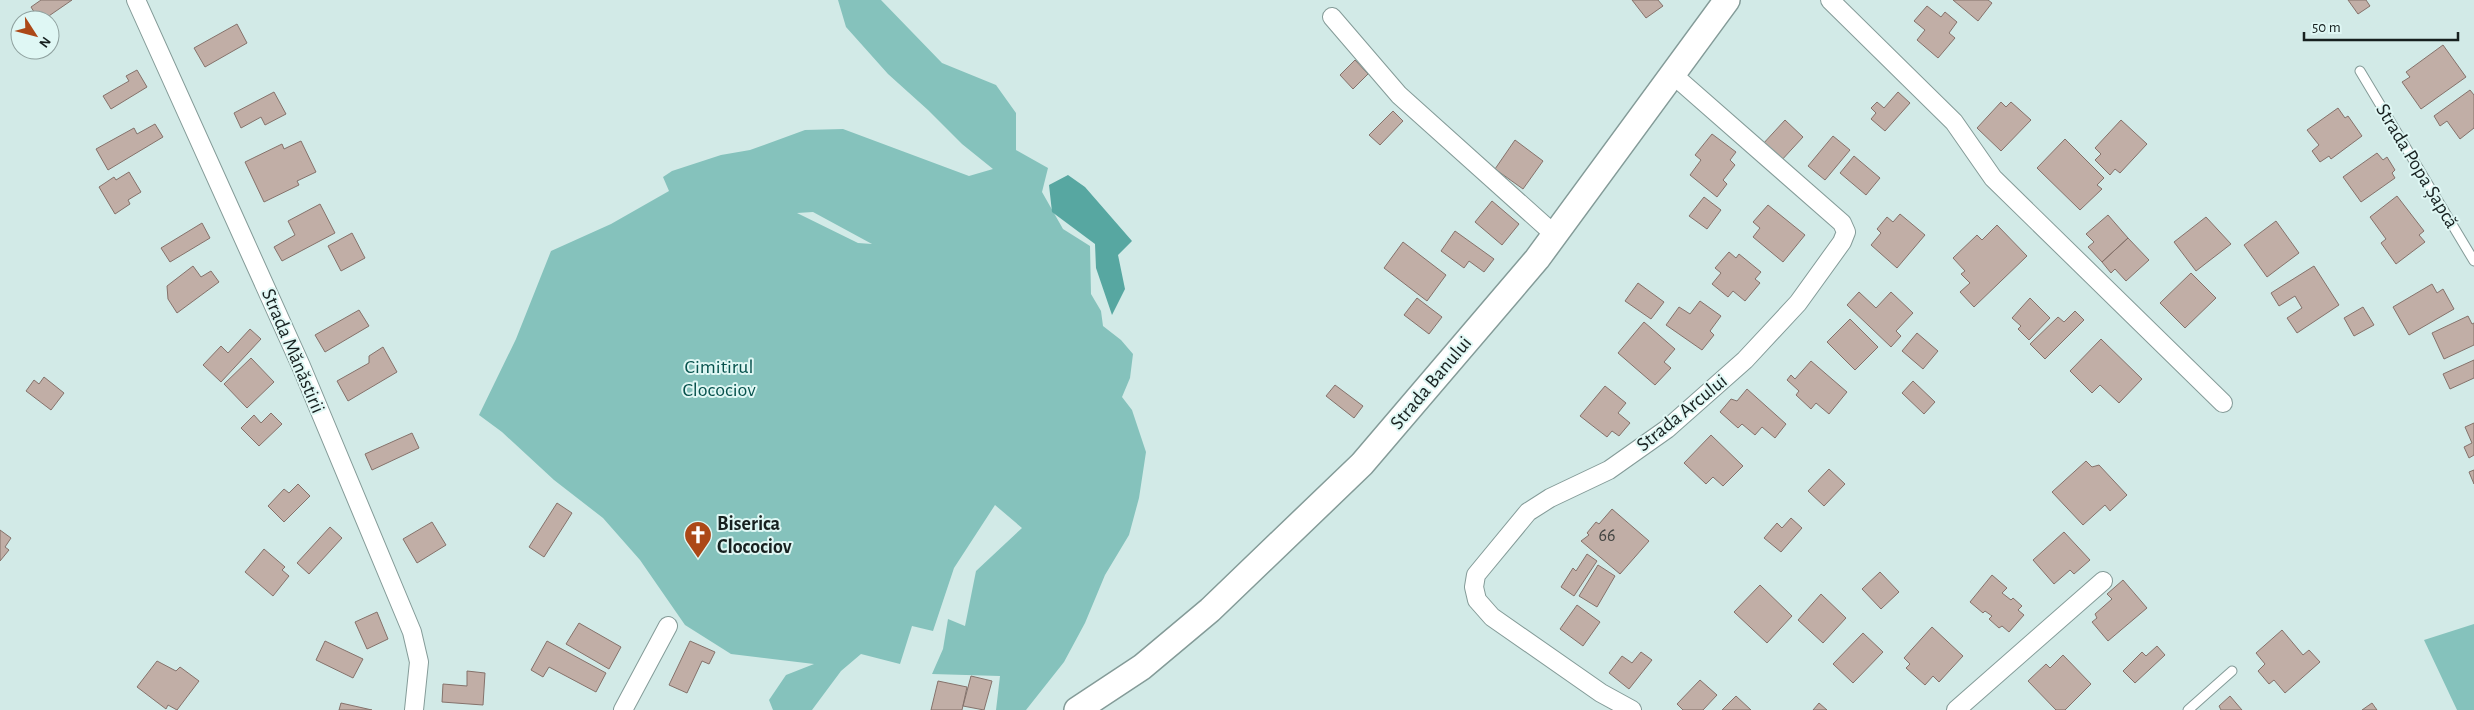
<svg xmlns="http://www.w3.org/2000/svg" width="2474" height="710" viewBox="0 0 2474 710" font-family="'Alegreya Sans',sans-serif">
	<rect width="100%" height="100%" fill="#d2eae7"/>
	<path fill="#85c2bc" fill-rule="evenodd" d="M838,0h43l61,63 54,22 20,28v37l32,18 -6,24 21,37 27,17 1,48 10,17 2,15 18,14 12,14 -3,24 -8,19 10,13 14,42 -7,46 -10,37 -24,40 -20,48 -21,39 -38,48h-30l4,-34 -68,-2 11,-25 5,-30 17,7 11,-55 46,-43 -27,-23 -41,63 -21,63 -21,-5 -12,38 -39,-10 -20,17 -29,39h-39l-4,-10 17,-25 28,-11 -83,-10 -46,-29 -45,-65 -37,-42 -49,-38 -52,-48 -23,-17 37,-76 35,-88 60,-27 58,-33 -6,-14 9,-6 49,-16 29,-5 55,-20 38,-1 126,47 24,-7 -31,-25 -34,-34 -40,-36 -42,-47zM813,212l59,32 -14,-1 -61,-30z
		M2474,624v86h-17l-33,-70z"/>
	<path fill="#57a7a1" d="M1068,175l17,12 47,54 -14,14 7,34 -13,26 -16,-47 -1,-24 -43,-32 -3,-27z"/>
	<path fill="#c1aea6" stroke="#85726b" d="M41,0h31l-29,20h-4l-8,-13z
		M1632,0h26l5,6 -17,12z
		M1953,0h35l4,3 -14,18z
		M2348,0h18l4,6 -12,8z
		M1927,6l14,11 4,-5 12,10 -8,11 6,5 -17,20 -21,-18 8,-10 -11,-9z
		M237,24l10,19 -42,24 -11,-19z
		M2443,45l23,32 -45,32 -19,-27 8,-5 -4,-5z
		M1355,60l13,14 -15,15 -13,-14z
		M137,70l10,17 -36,22 -8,-13 26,-15 -3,-5z
		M2470,90l4,5v33l-14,11 -13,-18 -7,5 -6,-10z
		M274,92l12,22 -21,11 -4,-8 -20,11 -7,-15z
		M1898,92l12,11 -25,28 -14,-12 5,-6 -5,-5 6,-6 7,6z
		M2001,102l5,5 5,-5 20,18 -30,31 -24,-23z
		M2338,108l7,10 3,-2 14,20 -31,23 -2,-3 -9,6 -8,-11 7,-6 -12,-15z
		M1393,111l10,10 -23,24 -11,-10z
		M1785,120l18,17 -23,25 -18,-17z
		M2121,120l26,24 -27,29 -5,-4 -5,6 -15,-15 6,-6 -6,-6z
		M155,124l8,13 -55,33 -12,-21 38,-21 3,6z
		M1712,134l24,18 -6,8 5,5 -12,15 4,4 -10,13 -27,-22 11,-15 -6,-5z
		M1833,136l17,14 -25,30 -17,-14z
		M2065,139l39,39 -7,7 5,4 -22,21 -43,-42z
		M1515,140l28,21 -20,28 -28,-20z
		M301,141l15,31 -19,9 2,4 -35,17 -19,-40 37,-18 2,5z
		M2377,153l6,7 4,-3 8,13 -3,3 3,5 -34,24 -18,-25z
		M1854,156l26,22 -14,17 -26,-22z
		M129,172l12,20 -13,8 2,4 -15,10 -16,-27 15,-10 2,3z
		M2397,196l27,35 -5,4 6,7 -29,22 -15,-21 5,-4 -16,-22z
		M1704,197l17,13 -14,19 -18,-13z
		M1492,201l27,23 -17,21 -27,-23z
		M320,204l15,29 -53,28 -8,-14 21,-12 -7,-14z
		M1768,205l37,30 -22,27 -30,-25 7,-9 -7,-6z
		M1900,214l25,21 -28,33 -26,-23 10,-12 -4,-4 10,-12 6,5z
		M2108,215l20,23 -26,24 -14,-15 6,-5 -8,-8z
		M2206,217l25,27 -35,27 -22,-29z
		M2276,221l23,32 -32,24 -23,-32z
		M202,223l8,15 -40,24 -9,-14z
		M1997,225l30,31 -53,51 -14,-15 10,-9 -9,-9 4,-3 -12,-13 24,-23 5,5z
		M1455,231l39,28 -10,13 -15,-11 -5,7 -23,-17z
		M352,233l13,25 -24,13 -13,-25z
		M2128,238l21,22 -23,21 -11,-12 -4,4 -9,-11z
		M1403,242l43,33 -19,26 -43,-33z
		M1729,252l7,6 3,-4 22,18 -6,7 5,4 -15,18 -12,-10 -5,6 -16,-13 9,-11 -6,-5z
		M193,266l8,11 10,-6 8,11 -42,31 -9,-14 -1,-13z
		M2314,266l25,39 -42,28 -10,-15 15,-10 -7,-12 -16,10 -8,-13z
		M2191,273l25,25 -31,30 -25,-25z
		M1638,283l26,19 -13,17 -26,-18z
		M2432,284l5,9 6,-4 11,20 -45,26 -16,-28z
		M1859,292l17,16 15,-16 22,21 -17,18 5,5 -10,11 -44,-42z
		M1417,298l25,19 -13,17 -25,-19z
		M2030,298l20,20 -21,22 -11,-11 3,-3 -9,-8z
		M1700,301l21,15 -11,15 4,4 -12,15 -36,-25 13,-18 11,7z
		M2363,307l11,18 -20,11 -10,-18z
		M359,310l10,16 -44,26 -10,-17z
		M2075,311l9,9 -39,39 -15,-15 28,-27 6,5z
		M2468,316l4,8 2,-1v22l-30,14 -12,-26z
		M1850,319l28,28 -23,23 -28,-28z
		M1644,322l31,27 -11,13 7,6 -16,17 -37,-32z
		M250,329l11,10 -40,43 -18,-17 18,-19 7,7z
		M1917,333l21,18 -15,18 -21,-18z
		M2101,339l41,40 -23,24 -19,-18 -8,8 -22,-22z
		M383,347l14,25 -49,29 -11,-20 32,-18v-7z
		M251,358l23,24 -27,26 -23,-24z
		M2474,360v18l-24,11 -7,-15z
		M1811,361l36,31 -18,22 -13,-11 -5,6 -15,-14 3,-4 -12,-11 4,-5 4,4z
		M44,377l20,16 -13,17 -25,-19 8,-11 5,4z
		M1913,381l22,21 -11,12 -22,-21z
		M1335,385l28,21 -9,12 -28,-22z
		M1605,386l21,17 -8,10 12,10 -11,13 -7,-5 -5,6 -27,-21z
		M1747,389l39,35 -11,14 -13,-11 -7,8 -13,-11 -4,4 -18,-16 11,-13 6,2z
		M271,413l11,11 -23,22 -18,-18 13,-13 7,8z
		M2474,423v32l-5,3 -5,-11 8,-4 -7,-16z
		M412,433l7,15 -47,22 -7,-16z
		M1711,435l32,31 -20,20 -10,-9 -7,7 -22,-21z
		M2086,461l6,6 7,-2 28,30 -17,16 -5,-6 -22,20 -31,-33z
		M1829,469l16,15 -21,22 -16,-15z
		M2474,470v14l-5,-12z
		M298,484l12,12 -26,26 -16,-16 16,-17 5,4z
		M557,503l15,10 -28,44 -15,-10z
		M1612,509l37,32 -29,33 -39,-33 8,-6 -2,-2 9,-11 3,2z
		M1791,518l11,10 -21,24 -17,-14 13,-15 5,5z
		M432,522l14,23 -29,18 -14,-24z
		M330,527l12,11 -33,36 -12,-11z
		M0,530l11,8 -6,9 4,3 -9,11z
		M2064,532l26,28 -16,14 -4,-4 -16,14 -21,-24z
		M264,549l21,18 -3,3 7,6 -16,20 -28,-24z
		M1587,554l10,7 -23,35 -13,-9 12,-19 3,3z
		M1598,565l17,11 -18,31 -18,-11z
		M1880,572l19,20 -18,17 -19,-20z
		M1992,575l15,13 -5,5 9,7 2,-2 9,8 -4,4 6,5 -15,17 -7,-6 -3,2 -10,-9 3,-3 -7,-5 -2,2 -13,-11z
		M2123,580l24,28 -39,33 -16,-19 5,-4 -2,-4 17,-15 -5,-5z
		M1760,585l32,31 -25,27 -33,-31z
		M1821,594l25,24 -23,25 -25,-23z
		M1577,605l23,17 -17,24 -23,-17z
		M377,612l11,27 -21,10 -12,-27z
		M579,623l42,24 -12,22 -43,-25z
		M1932,627l31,29 -24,26 -6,-6 -8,9 -19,-17 4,-4 -6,-6z
		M2282,630l21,25 6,-5 11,12 -35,31 -11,-13 -5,4 -11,-13 7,-7 -9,-11z
		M1863,633l20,19 -30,31 -20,-19z
		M325,641l38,18 -10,19 -37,-18z
		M547,641l59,32 -10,19 -47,-25 -6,10 -12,-7z
		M690,641l25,11 -6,12 -7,-3 -15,32 -18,-8z
		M2157,646l8,9 -30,28 -12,-12 19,-19 4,4z
		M1641,652l11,8 -23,29 -20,-16 13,-17 10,7z
		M2063,655l28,29 -26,26h-9l-28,-29 18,-17 4,4z
		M157,661l19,10 4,-4 19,14 -22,29 -9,-5 -2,4 -29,-22z
		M467,671l18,2 -2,32 -41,-3 1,-18 24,2z
		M971,676l21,5 -8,29 -21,-4z
		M1700,680l17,15 -14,15h-20l-6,-6z
		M938,681l29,6 -5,23h-31z
		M1736,696l15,14h-29z
		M2230,696l12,14h-21l-2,-4z
		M341,703l31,7h-33z
		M1819,703l8,7h-14z
		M2372,703l5,7h-15z"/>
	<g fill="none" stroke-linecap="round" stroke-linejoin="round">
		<defs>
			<path id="lane" d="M2360,71l114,190
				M2188,710l44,-39"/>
			<path id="street" d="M136,0l165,366 111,266 7,30 -5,48
				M1830,0l124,122 39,56 230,225
				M1332,17l67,78 156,140
				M623,710l45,-84
				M1632,710l-31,-17 -109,-76 -15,-17 -3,-13 2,-12 52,-63 22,-14 59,-28 58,-41 78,-69 53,-57 44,-61 4,-10 -4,-9 -171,-150
				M1956,710l147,-129"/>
			<path id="secondary" d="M1077,710l65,-43 68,-57 152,-146 175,-205 190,-259"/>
		</defs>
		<use href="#lane" stroke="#849b98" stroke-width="11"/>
		<use href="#street" stroke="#849b98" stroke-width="20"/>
		<use href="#secondary" stroke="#849b98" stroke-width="28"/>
		<use href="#lane" stroke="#fff" stroke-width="9"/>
		<use href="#street" stroke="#fff" stroke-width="18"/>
		<use href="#secondary" stroke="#fff" stroke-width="25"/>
	</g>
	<defs>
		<symbol id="church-pin" viewBox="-11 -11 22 30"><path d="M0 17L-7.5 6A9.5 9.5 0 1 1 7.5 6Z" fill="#ac4817" stroke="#dff7f4"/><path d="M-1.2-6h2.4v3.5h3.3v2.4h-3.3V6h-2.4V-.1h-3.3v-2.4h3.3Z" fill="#fff"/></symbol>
	</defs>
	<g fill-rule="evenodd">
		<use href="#church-pin" x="682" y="519" width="32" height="43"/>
	</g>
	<g text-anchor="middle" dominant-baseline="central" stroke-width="4" stroke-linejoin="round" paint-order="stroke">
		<g font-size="18" fill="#424441">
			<text x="1607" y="536">66</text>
		</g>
		<g font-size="20" fill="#17201f" stroke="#dff7f4">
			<text transform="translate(2417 166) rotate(59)">Strada Popa Șapcă</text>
			<text transform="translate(293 351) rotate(67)">Strada Mănăstirii</text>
			<text transform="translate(1431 383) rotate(-50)">Strada Banului</text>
			<text transform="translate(1682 413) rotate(-39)">Strada Arcului</text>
		</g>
		<g font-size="20" fill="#06514c" stroke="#dff7f4">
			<text x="719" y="367">Cimitirul<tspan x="719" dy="23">Clocociov</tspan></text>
		</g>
		<g font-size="20" font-weight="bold" fill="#17201f" stroke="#dff7f4" text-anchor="start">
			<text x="717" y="524">Biserica<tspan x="717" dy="23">Clocociov</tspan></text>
		</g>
	</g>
	<g transform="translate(35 35) rotate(126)"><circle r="24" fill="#dff7f4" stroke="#8fa19f"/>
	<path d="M0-4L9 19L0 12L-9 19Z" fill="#ac4817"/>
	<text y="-8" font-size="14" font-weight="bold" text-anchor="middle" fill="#17201f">N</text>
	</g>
	<path d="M2304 32v8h154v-8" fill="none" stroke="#17201f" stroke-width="2.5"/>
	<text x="2312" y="32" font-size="15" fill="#17201f" stroke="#dff7f4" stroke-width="4" paint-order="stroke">50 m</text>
</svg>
